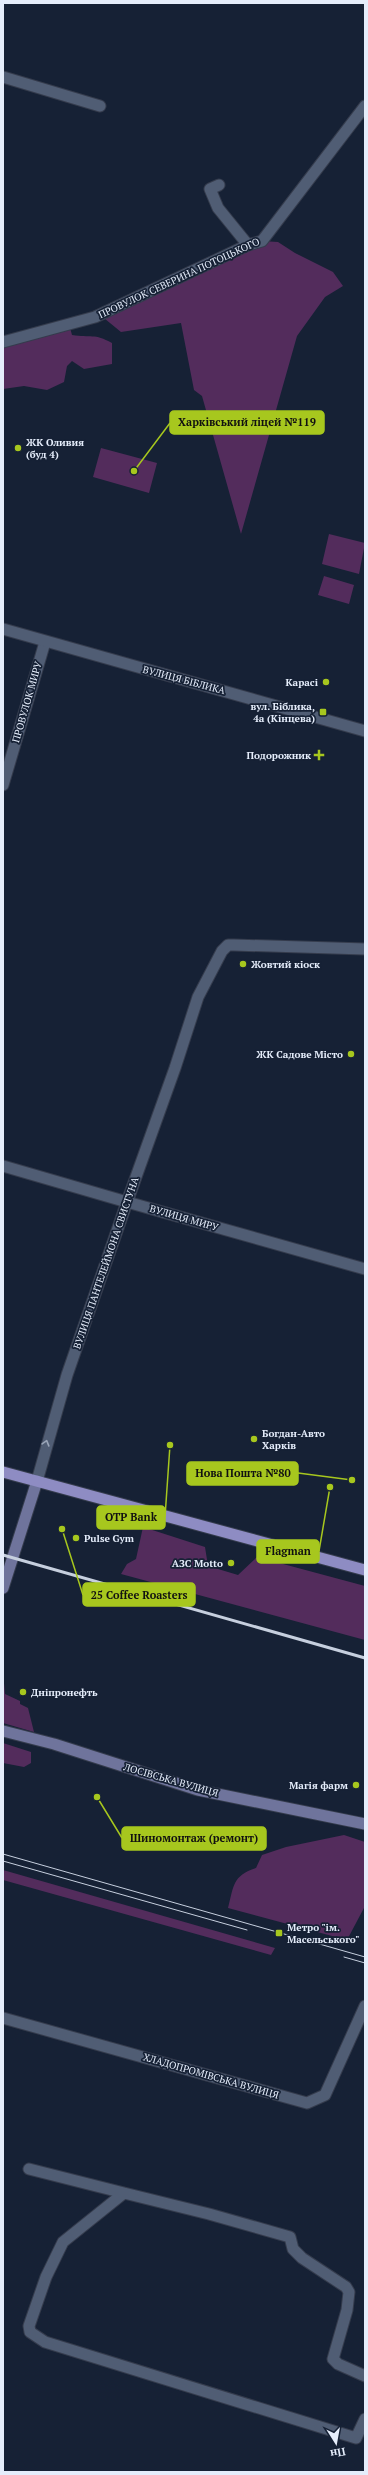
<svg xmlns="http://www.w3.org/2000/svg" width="368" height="2475" viewBox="0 0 368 2475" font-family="'PT Serif',serif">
	<rect width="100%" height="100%" fill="#162135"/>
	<path fill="#532c5c" d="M262,241l16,1 17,11 38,19 10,14 -18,11 -28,39 -56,198 -39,-138 -8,-6 -13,-67 -60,9 -22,-18z
		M69,324l3,11c19,3 22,-2 40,8v21l-28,5 -12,-8 -5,5 -3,16 -17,8 -23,-4 -21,3v-47z
		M101,448l56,15 -8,30 -56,-16z
		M329,534l36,9 -6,31 -37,-10z
		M324,576l30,9 -5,19 -31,-9z
		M143,1527l62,20 3,19 30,9 19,-18 108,29v54l-244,-66 6,-10 9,-5z
		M3,1672l2,22 15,7v3l8,4 6,24 -31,-9z
		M3,1743l28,9v11l-7,4 -21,-4z
		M344,1835l21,7v64l-18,34 -119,-32c6,-22 4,-32 28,-40l6,-13 24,-8z
		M3,1870l272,78 -4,7 -268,-75z"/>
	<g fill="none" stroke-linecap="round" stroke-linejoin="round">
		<defs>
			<path id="minor" d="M3,77l97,29
				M219,185l-9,4 8,19 30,37
				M3,342l92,-25 153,-72 14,-4 103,-135
				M3,785l42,-143
				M365,949l-131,-4h-6l-6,6 -24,46 -23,71 -48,134 238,67
				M3,2018l304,85 18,-8 40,-89
				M29,2169l95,24
				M365,2376l-27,-12 -5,-5 14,-49 2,-18 -3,-5 -44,-29 -9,-9 -3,-12 -81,-23 -85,-21 -61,49 -17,35 -17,49 1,6 15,10 311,96 9,-19"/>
			<path id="tertiary" d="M3,629l362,102
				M3,1166l124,36 -60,173 -30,106"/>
			<path id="secondary" d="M3,1588l34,-107
				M3,1731l51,13 144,46 167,34"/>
			<path id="primary" d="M3,1472l362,98"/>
		</defs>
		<use href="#minor" stroke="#353c4d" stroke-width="13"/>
		<use href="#tertiary" stroke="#353c4d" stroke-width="13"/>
		<use href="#secondary" stroke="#353c4d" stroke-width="13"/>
		<use href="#primary" stroke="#353c4d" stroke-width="13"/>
		<use href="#minor" stroke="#505d74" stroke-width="11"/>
		<use href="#tertiary" stroke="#505d74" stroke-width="11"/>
		<use href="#secondary" stroke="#6f749c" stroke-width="11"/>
		<use href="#primary" stroke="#8e8cc3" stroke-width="11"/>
		<path stroke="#c6cfde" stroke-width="1" d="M3,1854l362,103
			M3,1861l244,69
			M344,1957l21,6"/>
		<path stroke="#c6cfde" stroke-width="3" d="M3,1555l362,103"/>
	</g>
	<defs><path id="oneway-chevron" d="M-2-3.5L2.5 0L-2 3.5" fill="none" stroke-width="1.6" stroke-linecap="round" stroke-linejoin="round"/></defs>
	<use stroke="#9aa5b8" href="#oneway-chevron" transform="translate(46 1443) rotate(-74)"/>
	<g fill="#a7c71e" stroke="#162135" stroke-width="1.5">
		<circle cx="18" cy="448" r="4"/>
		<circle cx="326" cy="682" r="4"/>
		<rect x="319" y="708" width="8" height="8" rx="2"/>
		<path d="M317 749h4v4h4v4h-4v4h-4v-4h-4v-4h4z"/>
		<circle cx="243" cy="964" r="4"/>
		<circle cx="351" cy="1054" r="4"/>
		<circle cx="254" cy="1439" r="4"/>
		<circle cx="76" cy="1538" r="4"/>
		<circle cx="231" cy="1563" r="4"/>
		<circle cx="23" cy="1692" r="4"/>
		<circle cx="356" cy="1785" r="4"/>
		<rect x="275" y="1929" width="8" height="8" rx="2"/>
	</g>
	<g text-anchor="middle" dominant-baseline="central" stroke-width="3.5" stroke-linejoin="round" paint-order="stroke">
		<g font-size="10" fill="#e5edfb" stroke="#162135">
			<text transform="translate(179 278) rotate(-25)">ПРОВУЛОК СЕВЕРИНА ПОТОЦЬКОГО</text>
			<text transform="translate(184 680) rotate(15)">ВУЛИЦЯ БІБЛИКА</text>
			<text transform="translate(27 702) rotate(-74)">ПРОВУЛОК МИРУ</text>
			<text transform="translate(184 1218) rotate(16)">ВУЛИЦЯ МИРУ</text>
			<text transform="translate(106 1263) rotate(-71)">ВУЛИЦЯ ПАНТЕЛЕЙМОНА СВИСТУНА</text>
			<text transform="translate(171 1780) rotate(16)">ЛОСІВСЬКА ВУЛИЦЯ</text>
			<text transform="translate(211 2076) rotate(16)">ХЛАДОПРОМІВСЬКА ВУЛИЦЯ</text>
		</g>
		<g font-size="10" font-weight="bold" fill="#e5edfb" stroke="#162135" text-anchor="start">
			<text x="26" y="442">ЖК Оливия<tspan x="26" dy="12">(буд 4)</tspan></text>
			<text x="318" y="682" text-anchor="end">Карасі</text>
			<text x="315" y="706" text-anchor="end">вул. Біблика,<tspan x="315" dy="12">4а (Кінцева)</tspan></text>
			<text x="311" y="755" text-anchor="end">Подорожник</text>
			<text x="251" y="964">Жовтий кіоск</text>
			<text x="343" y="1054" text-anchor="end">ЖК Садове Місто</text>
			<text x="262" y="1433">Богдан-Авто<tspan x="262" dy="12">Харків</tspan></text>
			<text x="84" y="1538">Pulse Gym</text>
			<text x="223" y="1563" text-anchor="end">АЗС Motto</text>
			<text x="31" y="1692">Дніпронефть</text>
			<text x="348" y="1785" text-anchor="end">Магія фарм</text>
			<text x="287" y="1927">Метро "ім.<tspan x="287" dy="12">Масельського"</tspan></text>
		</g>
	</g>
	<path fill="none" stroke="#a7c71e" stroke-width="1.5" d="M134 471L170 423M352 1480L298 1473M170 1445L165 1517M330 1487L319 1551M62 1529L83 1595M97 1797L122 1838"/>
	<g fill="#a7c71e" stroke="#162135" stroke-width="1.5">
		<circle cx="134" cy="471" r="4"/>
		<circle cx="352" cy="1480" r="4"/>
		<circle cx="170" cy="1445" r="4"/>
		<circle cx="330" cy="1487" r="4"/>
		<circle cx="62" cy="1529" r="4"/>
		<circle cx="97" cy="1797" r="4"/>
	</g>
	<g fill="#a7c71e" stroke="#a7c71e" stroke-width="1.5">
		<rect x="170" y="411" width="154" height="23" rx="4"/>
		<rect x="187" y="1462" width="111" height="23" rx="4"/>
		<rect x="97" y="1506" width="68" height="23" rx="4"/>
		<rect x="257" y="1540" width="62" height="23" rx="4"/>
		<rect x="83" y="1583" width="112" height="23" rx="4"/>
		<rect x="122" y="1827" width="144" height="23" rx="4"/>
	</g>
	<g font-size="11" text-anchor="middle" font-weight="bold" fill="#111">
		<text x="247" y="426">Харківський ліцей №119</text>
		<text x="243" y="1477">Нова Пошта №80</text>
		<text x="131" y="1521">OTP Bank</text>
		<text x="288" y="1555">Flagman</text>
		<text x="139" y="1599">25 Coffee Roasters</text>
		<text x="194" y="1842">Шиномонтаж (ремонт)</text>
	</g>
	<rect width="368" height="2475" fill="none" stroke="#e5edfb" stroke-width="8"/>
	<g transform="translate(336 2443) rotate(169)" stroke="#162135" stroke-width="3" paint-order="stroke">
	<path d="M0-3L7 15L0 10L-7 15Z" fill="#e5edfb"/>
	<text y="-6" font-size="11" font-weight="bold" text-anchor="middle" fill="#e5edfb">Пн</text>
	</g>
</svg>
